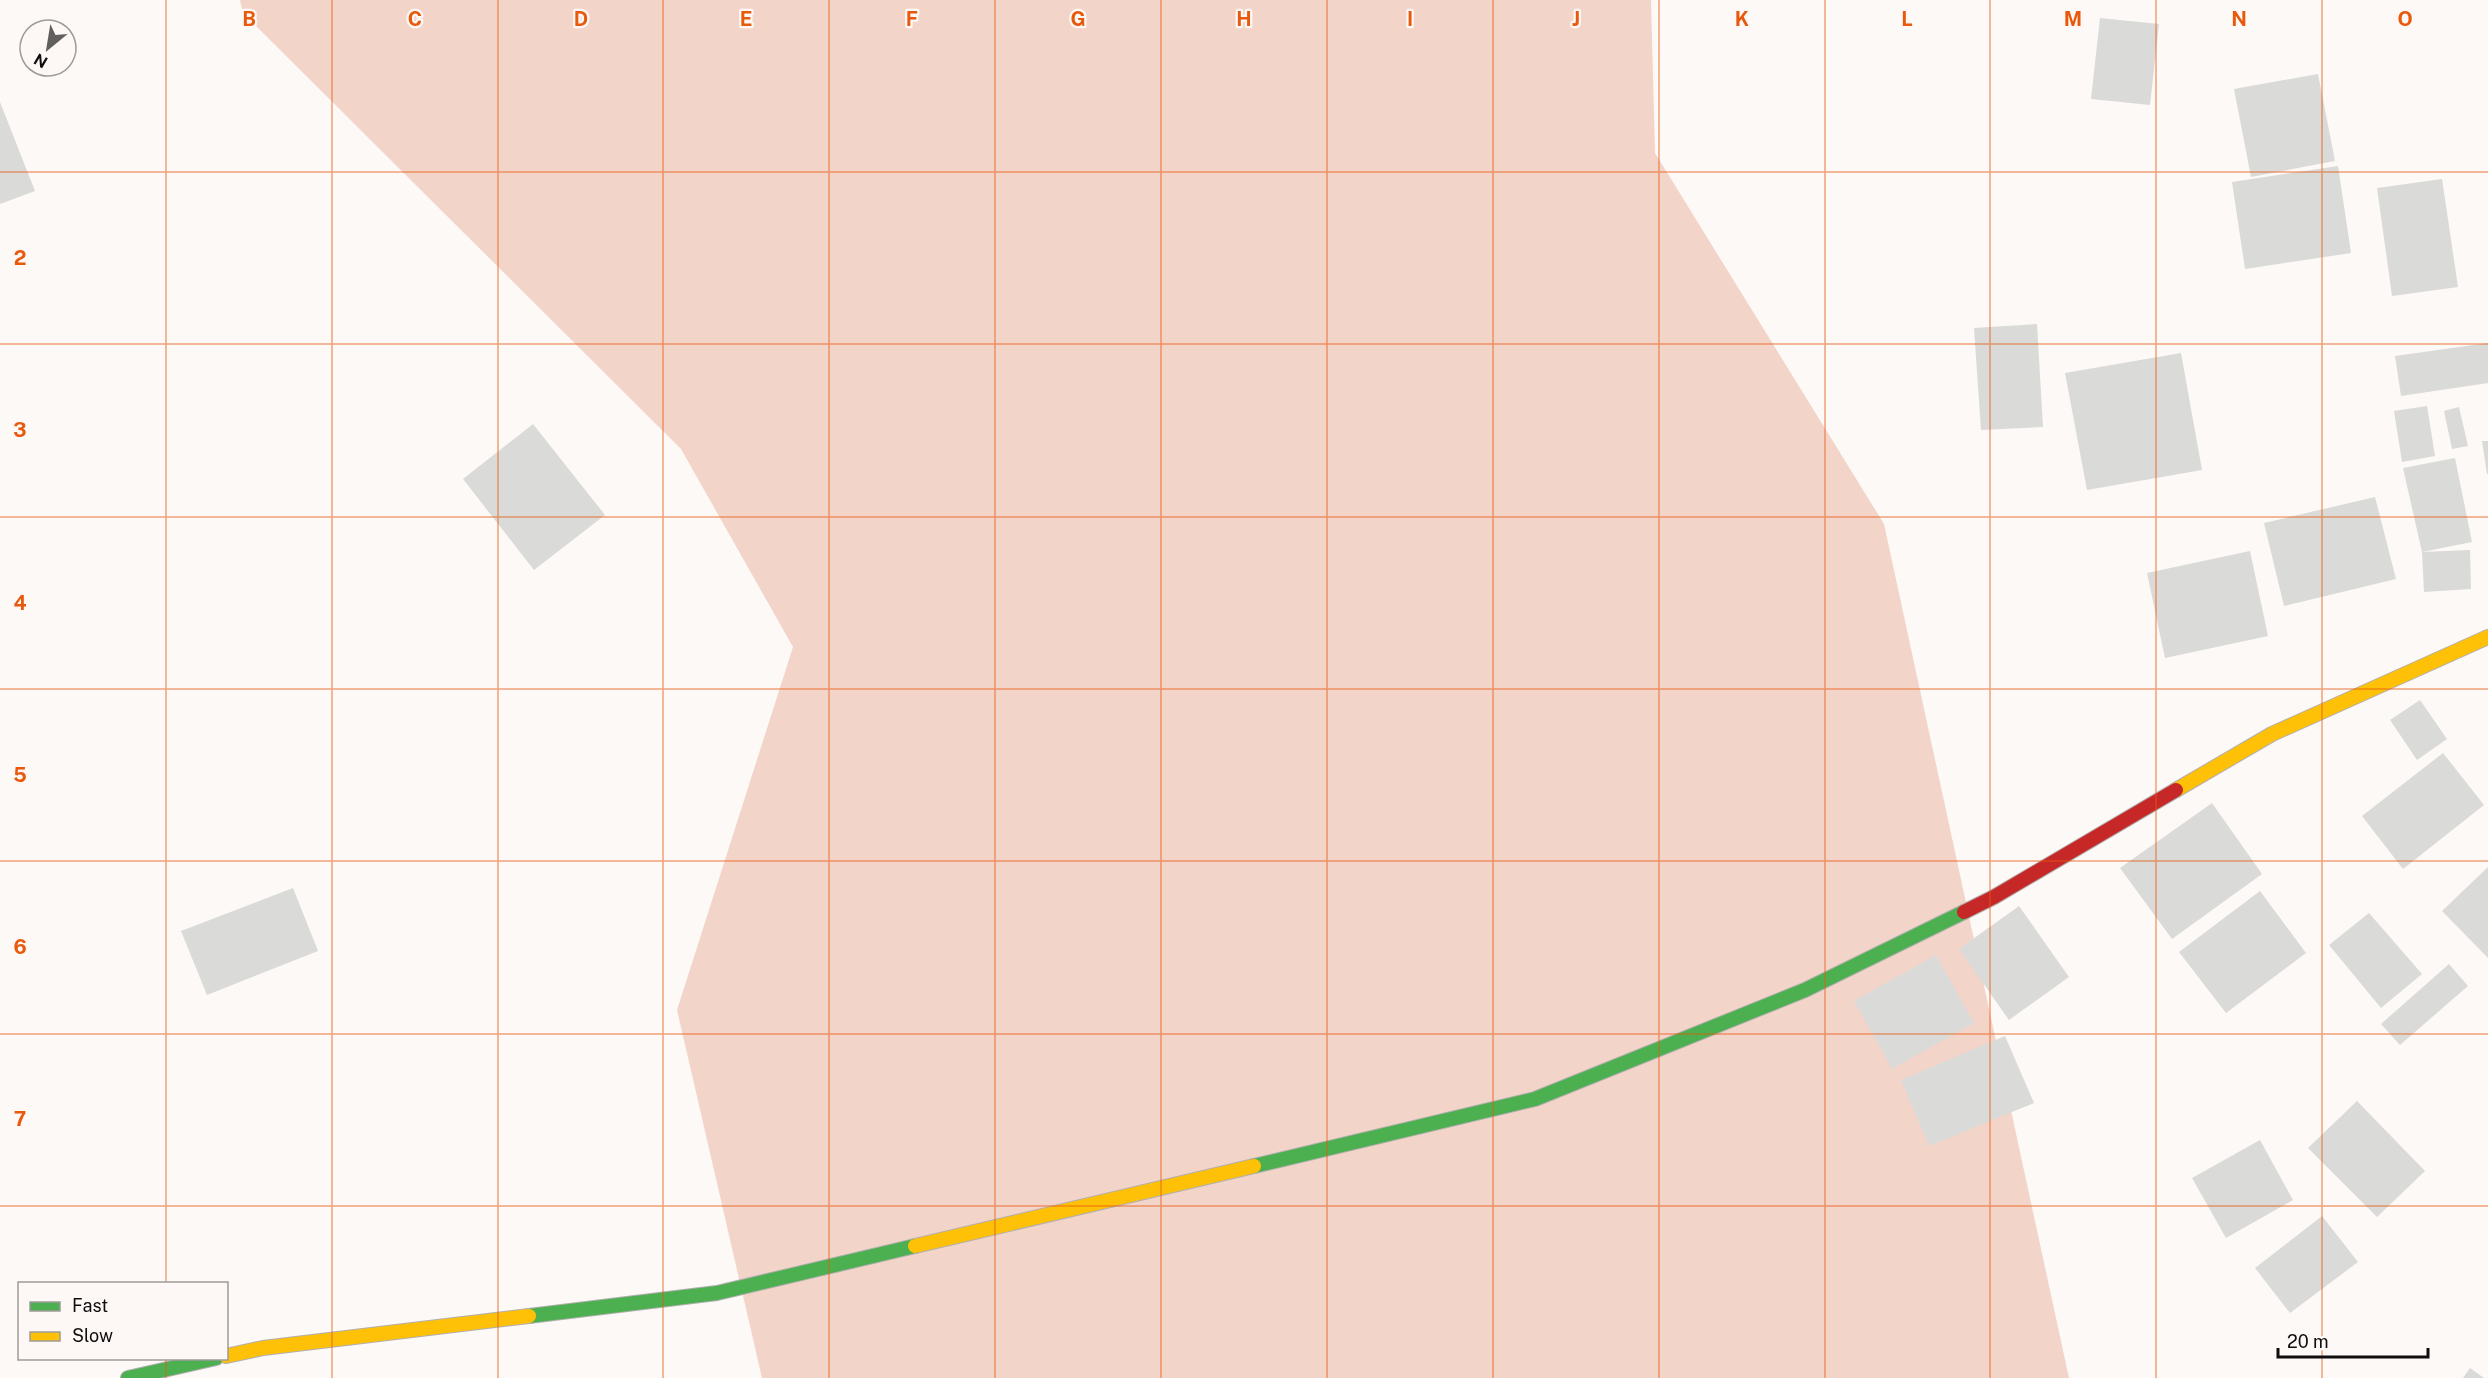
<svg xmlns="http://www.w3.org/2000/svg" width="2488" height="1378" viewBox="0 0 2488 1378" font-family="'Public Sans',sans-serif">
	<rect width="100%" height="100%" fill="#fcf9f7"/>
	<path fill="#f3d4c9" d="M240,0h1411l4,153 229,371 185,854h-1307l-85,-368 116,-363 -112,-198 -438,-436z"/>
	<path fill="#dadad9" d="M2100,18l59,6 -9,81 -59,-6z
		M2318,74l17,87 -84,16 -17,-88z
		M0,102l35,89 -35,13z
		M2338,166l13,87 -106,16 -13,-87z
		M2442,179l16,108 -66,9 -15,-108z
		M2037,324l6,103 -62,3 -7,-102z
		M2488,343v40l-87,13 -6,-40z
		M2181,353l21,117 -115,20 -22,-117z
		M2427,406l8,50 -33,6 -8,-51z
		M2459,407l9,39 -16,3 -8,-38z
		M533,424l72,91 -71,55 -71,-91z
		M2482,441h6v33h-1z
		M2455,458l17,84 -50,10 48,-2 1,39 -47,3 -2,-40 -19,-84z
		M2375,497l21,82 -112,27 -20,-83z
		M2250,551l18,85 -103,22 -18,-85z
		M2420,700l27,39 -30,21 -27,-40z
		M2443,753l41,52 -81,64 -41,-53z
		M2212,803l50,71 -90,65 -52,-71z
		M2488,867v91l-46,-47z
		M293,888l25,63 -111,44 -26,-64z
		M2260,891l46,62 -80,60 -47,-61z
		M2019,906l50,71 -60,43 -50,-71z
		M2369,913l53,61 -41,34 -52,-63z
		M1936,955l38,68 -82,46 -38,-68z
		M2449,964l19,22 -68,59 -19,-21z
		M2005,1036l29,67 -105,43 -28,-66z
		M2357,1101l68,70 -48,46 -69,-69z
		M2260,1140l33,60 -67,38 -34,-60z
		M2322,1216l36,46 -68,51 -35,-45z
		M2470,1368l14,10h-21z"/>
	<g fill="none" stroke-linecap="round" stroke-linejoin="round">
		<defs>
			<path id="fast" d="M1254,1166l281,-67 270,-109 159,-78
				M529,1316l188,-23 198,-47
				M128,1378l88,-20"/>
			<path id="slow" d="M2176,790l96,-56 216,-97
				M915,1246l339,-80
				M226,1356l37,-8 266,-32"/>
			<path id="jam" d="M1964,912l30,-15 182,-107"/>
		</defs>
		<use href="#fast" stroke="#b1afae" stroke-width="16"/>
		<use href="#slow" stroke="#b1afae" stroke-width="16"/>
		<use href="#jam" stroke="#b1afae" stroke-width="16"/>
		<use href="#fast" stroke="#4caf50" stroke-width="14"/>
		<use href="#slow" stroke="#ffc107" stroke-width="14"/>
		<use href="#jam" stroke="#c62828" stroke-width="14"/>
	</g>
	<path fill="none" stroke="#e8590c" stroke-width="1.5" stroke-opacity="0.55" d="M166,0v1284M332,0v1378M498,0v1378M663,0v1378M829,0v1378M995,0v1378M1161,0v1378M1327,0v1378M1493,0v1378M1659,0v1378M1825,0v1378M1990,0v1378M2156,0v1378M2322,0v1378M0,172h2488M0,344h2488M0,517h2488M0,689h2488M0,861h2488M0,1034h2488M0,1206h2488M166,1358v20"/>
	<g font-size="20" text-anchor="middle" font-weight="bold" fill="#e8590c" stroke="#fdf8f6" stroke-width="4.5" stroke-linejoin="round" paint-order="stroke">
		<text x="249" y="26">B</text>
		<text x="415" y="26">C</text>
		<text x="581" y="26">D</text>
		<text x="746" y="26">E</text>
		<text x="912" y="26">F</text>
		<text x="1078" y="26">G</text>
		<text x="1244" y="26">H</text>
		<text x="1410" y="26">I</text>
		<text x="1576" y="26">J</text>
		<text x="1742" y="26">K</text>
		<text x="1907" y="26">L</text>
		<text x="2073" y="26">M</text>
		<text x="2239" y="26">N</text>
		<text x="2405" y="26">O</text>
		<text x="20" y="265">2</text>
		<text x="20" y="437">3</text>
		<text x="20" y="610">4</text>
		<text x="20" y="782">5</text>
		<text x="20" y="954">6</text>
		<text x="20" y="1126">7</text>
	</g>
	<rect x="18" y="1282" width="210" height="78" fill="#fdf8f6" stroke="#9e9a99" stroke-width="1.5"/>
	<rect x="30" y="1302" width="30" height="9" fill="#4caf50" stroke="#9e9a99" stroke-width="1.5"/>
	<text x="72" y="1312" font-size="18" fill="#0f0d0d">Fast</text>
	<rect x="30" y="1332" width="30" height="9" fill="#ffc107" stroke="#9e9a99" stroke-width="1.5"/>
	<text x="72" y="1342" font-size="18" fill="#0f0d0d">Slow</text>
	<g transform="translate(48 48) rotate(210)"><circle r="28" fill="#fdf8f6" stroke="#9e9a99" stroke-width="1.5"/>
	<path d="M0-4.5L10 22L0 15L-10 22Z" fill="#62605f"/>
	<text y="-9" font-size="16" font-weight="bold" text-anchor="middle" fill="#0f0d0d">N</text>
	</g>
	<path d="M2278 1348v9h150v-9" fill="none" stroke="#0f0d0d" stroke-width="3"/>
	<text x="2287" y="1348" font-size="18" fill="#0f0d0d" stroke="#fdf8f6" stroke-width="4.5" paint-order="stroke">20 m</text>
</svg>
